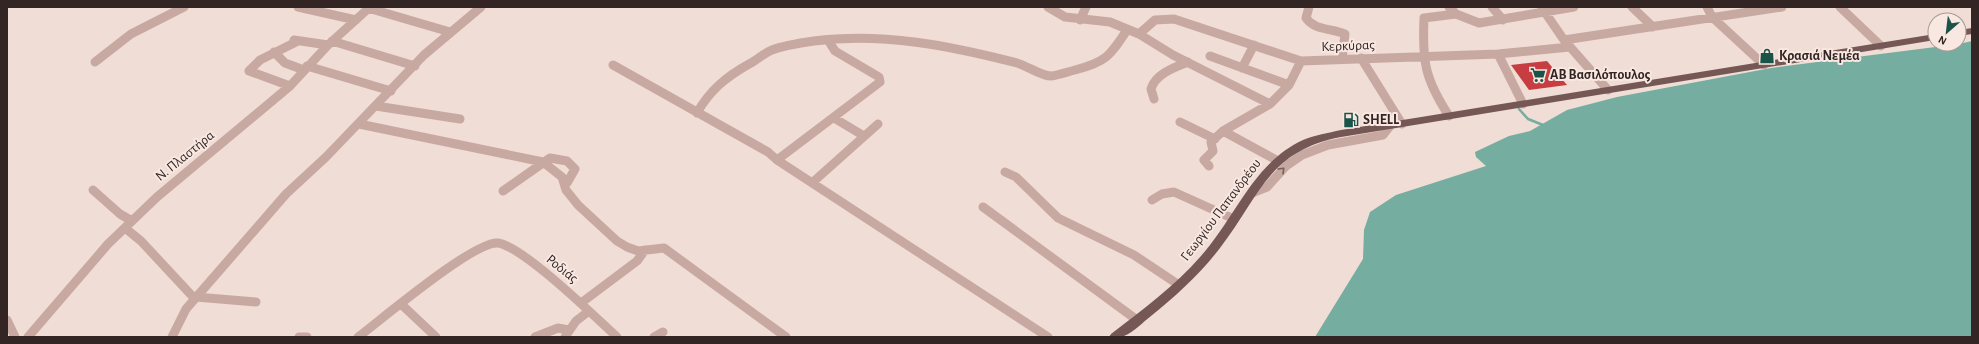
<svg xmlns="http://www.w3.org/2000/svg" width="1979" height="344" viewBox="0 0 1979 344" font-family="'Alegreya Sans',sans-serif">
	<rect width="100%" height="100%" fill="#f0ddd5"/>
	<path fill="#75ada0" d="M1972,41v296h-657l48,-78 1,-29 6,-18 26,-17 90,-29 -10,-9 -1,-5 34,-16 21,-5 37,-21 50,-13 154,-29 188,-24z"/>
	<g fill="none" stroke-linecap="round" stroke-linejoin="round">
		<path stroke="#75ada0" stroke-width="2.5" d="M1519,109l9,10 15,6"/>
	</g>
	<path fill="#c63e41" d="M1547,61l20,24 -38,5 -18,-25z"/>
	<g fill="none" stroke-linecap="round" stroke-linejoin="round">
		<path stroke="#c8a9a2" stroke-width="9" d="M298,7l58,13
			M1048,7l17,10 45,5 29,12 34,21 97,49 19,-19 12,-24
			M1309,7l-3,11c9,13 26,10 39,16l-3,25
			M1449,7l7,7 23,9 95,-16
			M1492,7l11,13
			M1632,7l21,20
			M1707,7l5,10 52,48
			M1840,7l41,39
			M368,8l82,24
			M1542,8l22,32 44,50
			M1080,20l6,-13
			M1139,34l16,-14 19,-1 127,42 197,-7 72,-7
			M294,40l34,5
			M1564,40l218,-33
			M332,41l83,25
			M274,52l11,11 19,7
			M1498,54l25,50
			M1210,56l79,29
			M1361,58l41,66
			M95,62l36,-28 53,-27
			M613,65l155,87 9,8 271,177
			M307,66l84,25
			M1242,68l12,-23
			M290,86l-41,-15 11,-11 38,-19
			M1154,99l-3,-10c4,-15 24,-22 37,-27
			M376,106l84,13
			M697,113c13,-23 29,-36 52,-49 8,-4 15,-11 23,-14 13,-5 28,-7 42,-9 68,-9 137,5 203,22 11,3 24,13 34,13 8,-1 16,-4 24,-6 31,-8 35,-14 52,-40
			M1449,116c-24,-37 -27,-54 -25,-98l32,-4
			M834,118l30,18
			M1180,122l35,17
			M359,124l184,38 19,15 4,13 12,15 39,36 10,6 11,4 26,-3 122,89
			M1223,131l55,30
			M777,160l103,-78 -1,-5 -44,-26 -7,-11
			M1209,166l-5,-6 9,-9 -2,-9 12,-11 47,-27
			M1005,172l11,5 42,41 76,37 45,30
			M813,182l65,-58
			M93,190l27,24 12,7
			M503,191l47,-33 17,3 8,8 -8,14
			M1252,193l15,-6 19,-21 16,-11 26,-10 55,-10 7,-9
			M1152,200l10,-6 12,-2 60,27
			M983,207l154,113
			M125,228l16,13 54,58
			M196,297l60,5
			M581,303l56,-42 8,-11
			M401,304l35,33
			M7,320l8,17
			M28,337l80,-93 49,-47 133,-111 38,-41 42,-38
			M172,337l14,-28 100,-115 40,-37 98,-102 57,-48
			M299,337h8
			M358,337c23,-17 117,-97 140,-94 26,4 97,74 119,94
			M535,337l23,-9 11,2
			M565,337l11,-16 13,-10
			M654,337l9,-5"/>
		<path fill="#755755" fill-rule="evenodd" d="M1972,28v6l-13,2v-6z
			M1935,34v6l-594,97c-73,14 -81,59 -121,111 -20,26 -44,48 -69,68 -8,6 -17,16 -27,20 -4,2 -10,1 -15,1l2,-3c31,-24 64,-48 90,-78 34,-38 53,-94 102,-116 12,-5 25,-7 38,-10z"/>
	</g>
	<defs><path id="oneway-chevron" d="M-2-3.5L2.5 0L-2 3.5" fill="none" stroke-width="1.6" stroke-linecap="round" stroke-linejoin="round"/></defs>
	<use stroke="#76605d" href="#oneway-chevron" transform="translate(1282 170) rotate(-45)"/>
	<defs>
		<symbol id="shop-bare" viewBox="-9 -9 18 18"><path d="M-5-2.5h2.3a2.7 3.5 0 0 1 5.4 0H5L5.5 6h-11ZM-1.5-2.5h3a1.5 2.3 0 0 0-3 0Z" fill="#1a5348" stroke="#f8e8e1" stroke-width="2.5" paint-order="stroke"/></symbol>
		<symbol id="supermarket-bare" viewBox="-9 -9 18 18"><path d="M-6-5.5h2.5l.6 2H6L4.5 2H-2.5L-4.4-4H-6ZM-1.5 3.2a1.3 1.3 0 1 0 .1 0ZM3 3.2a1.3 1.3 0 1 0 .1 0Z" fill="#1a5348" stroke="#f8e8e1" stroke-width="2.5" paint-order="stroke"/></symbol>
		<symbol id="fuel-bare" viewBox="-9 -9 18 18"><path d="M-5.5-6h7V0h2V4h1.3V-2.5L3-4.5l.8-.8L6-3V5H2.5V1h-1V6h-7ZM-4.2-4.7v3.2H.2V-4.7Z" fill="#1a5348" stroke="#f8e8e1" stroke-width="2.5" paint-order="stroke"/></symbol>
	</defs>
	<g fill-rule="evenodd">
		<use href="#shop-bare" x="1756" y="45" width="22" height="22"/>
		<use href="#supermarket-bare" x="1527" y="64" width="22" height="22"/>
		<use href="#fuel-bare" x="1340" y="109" width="22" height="22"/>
	</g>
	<g text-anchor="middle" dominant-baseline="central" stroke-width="4" stroke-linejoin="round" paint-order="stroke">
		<g font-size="14" fill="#322524" stroke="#f8e8e1">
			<text transform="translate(1348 46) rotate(-2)">Κερκύρας</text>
			<text transform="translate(185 156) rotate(-39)">Ν. Πλαστήρα</text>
			<text transform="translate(1221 210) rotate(-53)">Γεωργίου Παπανδρέου</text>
			<text transform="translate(562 269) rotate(39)">Ροδιάς</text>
		</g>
		<g font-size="14" font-weight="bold" fill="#322524" stroke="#f8e8e1" text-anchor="start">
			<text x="1779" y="56">Κρασιά Νεμέα</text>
			<text x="1550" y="75">ΑΒ Βασιλόπουλος</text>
			<text x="1363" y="120">SHELL</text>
		</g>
	</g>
	<rect width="1979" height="344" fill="none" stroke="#322524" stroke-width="16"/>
	<g transform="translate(1947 32) rotate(208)"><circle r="19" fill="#f8e8e1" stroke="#a99a95"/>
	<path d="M0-3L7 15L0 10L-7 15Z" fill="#1a5348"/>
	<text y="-6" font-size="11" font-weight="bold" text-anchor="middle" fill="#322524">N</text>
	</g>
</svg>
